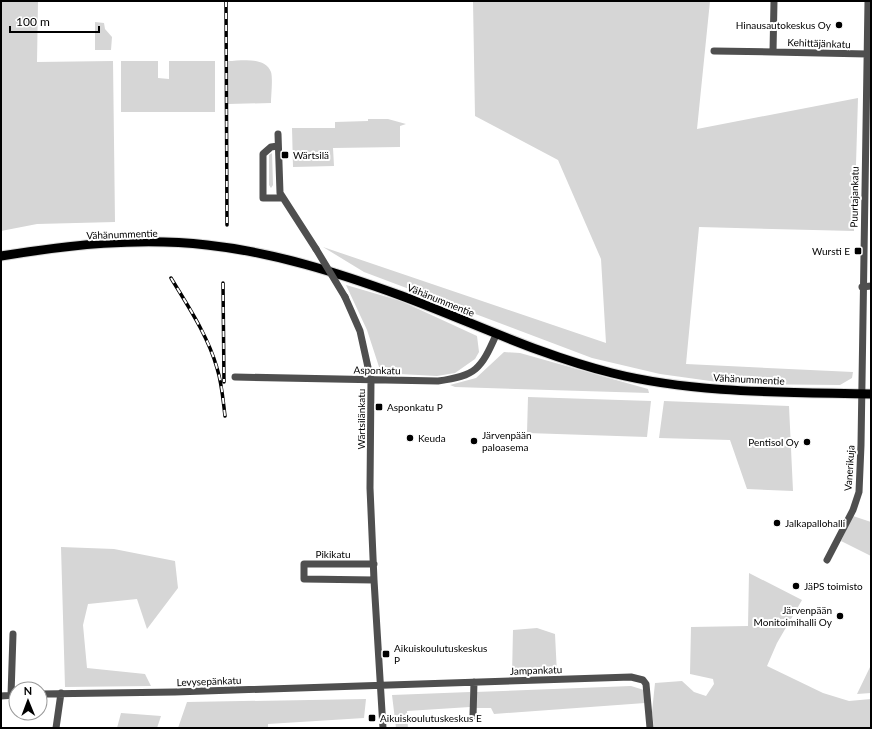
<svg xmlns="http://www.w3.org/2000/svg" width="872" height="729" viewBox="0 0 872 729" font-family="Lato,sans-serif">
	<rect width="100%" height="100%" fill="#fff"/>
	<path fill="#d6d6d6" d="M1,1h37l-1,61 76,-1 2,161 -78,2 -36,7z
		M473,1h237l-13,128 161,-31 -4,133 -155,-4 -13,137 167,8 -1,6 -12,7 -108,-1 -72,-10 -68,-16 -228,-86 -41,-25 283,96 -5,-84 -43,-99 -83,-44z
		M95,22l9,1 1,6 7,8 -1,13h-16z
		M121,61h37v17l11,1v-18h46v51h-94z
		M228,61c13,0 37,-5 43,11 2,6 0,24 0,31l-43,1z
		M368,119h20l18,5 -6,2v21l-67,1 1,18 -41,1 -1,-39h43v-6l33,-1z
		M272,153l1,32 -2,3 -2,-3v-30z
		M346,285l55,16 76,35 2,16 -4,7 -20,14 -18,3 -56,-3 -14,-43z
		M504,352l16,1 128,36 1,4 -194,-6 -5,-2 26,-7z
		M528,397l123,4 -4,36 -120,-4z
		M664,401l125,5 4,85 -46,-2 -17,-49 -71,-2z
		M853,516l18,6v34l-30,-15z
		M61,547l53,2 61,12 3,27 -31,41 -10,-30 -49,5 -5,21 4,43 58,6 6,12 -86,1z
		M749,573l53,27 -25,43 -10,23 56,27 26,8 22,-2v29h-217l-2,-16 3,-29 27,-2 12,11 12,4 8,-12 -1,-5 -23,-5 1,-47 57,-1z
		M537,628l18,6 2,40 -45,1 1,-45z
		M871,665v28l-14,1z
		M631,686l13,4 1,13 -151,11 -3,-6h-16v-16z
		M470,692v15l-63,4 1,17h-12l-4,-33z
		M366,699l-2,19 -96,6v4h-90l9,-26z
		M121,713l40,3 -4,12h-40z"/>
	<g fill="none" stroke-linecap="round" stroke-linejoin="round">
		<defs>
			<path id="major" d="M1,256c67,-11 138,-19 206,-11 66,7 132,28 195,51 70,26 137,59 210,77 84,21 174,19 259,21"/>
		</defs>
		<use href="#major" stroke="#dbdbdb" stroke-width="11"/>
		<path stroke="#4f4f4f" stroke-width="7" d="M774,1l-1,51 94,2
			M714,51l59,1
			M278,134l2,59 36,56
			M278,146l-7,1 -8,7v44h19
			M862,287l9,-1
			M345,297l15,34 11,50 -1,107 4,92 9,148
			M235,377l203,4c38,-5 43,-12 58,-46
			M827,560l26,-50 6,-18 2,-47 7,-444
			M374,580l-70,-1v-15h70
			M40,694l135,-2 456,-15 12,3 3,4 4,44
			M11,695l2,-61
			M1,696l14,-1
			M473,716l1,-34
			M56,728l5,-35"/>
		<use href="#major" stroke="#000" stroke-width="9"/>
		<defs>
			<path id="rail" d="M226,1l1,224
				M171,278c17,28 37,58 46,90 5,16 6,32 8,48
				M223,283l1,99"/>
		</defs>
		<use href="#rail" stroke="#000" stroke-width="3.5"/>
		<use href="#rail" stroke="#fff" stroke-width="2" stroke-dasharray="6" stroke-linecap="butt"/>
		<path stroke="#4f4f4f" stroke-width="7" d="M316,249l29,48"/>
	</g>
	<g fill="#000" stroke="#fff" stroke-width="1.5">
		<circle cx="839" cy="25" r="4"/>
		<rect x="281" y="151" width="8" height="8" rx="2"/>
		<rect x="854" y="247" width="8" height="8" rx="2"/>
		<rect x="375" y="403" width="8" height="8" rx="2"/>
		<circle cx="410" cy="438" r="4"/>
		<circle cx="474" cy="441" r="4"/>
		<circle cx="807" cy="442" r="4"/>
		<circle cx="777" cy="523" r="4"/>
		<circle cx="796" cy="586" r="4"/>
		<circle cx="840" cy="616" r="4"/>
		<rect x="382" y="650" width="8" height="8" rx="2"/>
		<rect x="368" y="714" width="8" height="8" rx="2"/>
	</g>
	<g text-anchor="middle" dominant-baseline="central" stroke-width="4" stroke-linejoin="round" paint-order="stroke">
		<g font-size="10" fill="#000" stroke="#fff" text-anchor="start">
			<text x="831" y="25" text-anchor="end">Hinausautokeskus Oy</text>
			<text x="293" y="155">Wärtsilä</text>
			<text x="850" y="251" text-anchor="end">Wursti E</text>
			<text x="387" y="407">Asponkatu P</text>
			<text x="482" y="435">Järvenpään<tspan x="482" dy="12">paloasema</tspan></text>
			<text x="418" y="438">Keuda</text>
			<text x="799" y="442" text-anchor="end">Pentisol Oy</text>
			<text x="785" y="523">Jalkapallohalli</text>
			<text x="804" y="586">JäPS toimisto</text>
			<text x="832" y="610" text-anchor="end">Järvenpään<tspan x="832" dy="12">Monitoimihalli Oy</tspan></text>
			<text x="394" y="648">Aikuiskoulutuskeskus<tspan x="394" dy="12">P</tspan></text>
			<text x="380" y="718">Aikuiskoulutuskeskus E</text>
		</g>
		<g font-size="10" fill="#000" stroke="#fff">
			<text transform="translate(819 43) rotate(2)">Kehittäjänkatu</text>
			<text transform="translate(854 197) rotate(-89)">Puurtajankatu</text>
			<text transform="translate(122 234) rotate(-2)">Vähänummentie</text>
			<text transform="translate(441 300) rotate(22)">Vähänummentie</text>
			<text transform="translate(377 370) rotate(1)">Asponkatu</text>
			<text transform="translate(749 379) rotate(3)">Vähänummentie</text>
			<text transform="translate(361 419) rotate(-90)">Wärtsilänkatu</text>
			<text transform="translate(849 468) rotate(-86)">Vanerikuja</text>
			<text x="333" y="554">Pikikatu</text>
			<text transform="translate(536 670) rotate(-2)">Jampankatu</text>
			<text transform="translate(209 681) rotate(-2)">Levysepänkatu</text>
		</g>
	</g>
	<rect width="872" height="729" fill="none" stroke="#000000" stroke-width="4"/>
	<g transform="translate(28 701) rotate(359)"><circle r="19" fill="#ffffff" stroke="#999999"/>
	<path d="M0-3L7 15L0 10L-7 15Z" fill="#000000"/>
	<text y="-6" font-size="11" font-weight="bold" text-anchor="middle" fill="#000000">N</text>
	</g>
	<path d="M10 26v6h89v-6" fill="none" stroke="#000000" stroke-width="2"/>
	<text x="16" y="26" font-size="12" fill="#000000" stroke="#ffffff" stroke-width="3" paint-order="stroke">100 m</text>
</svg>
